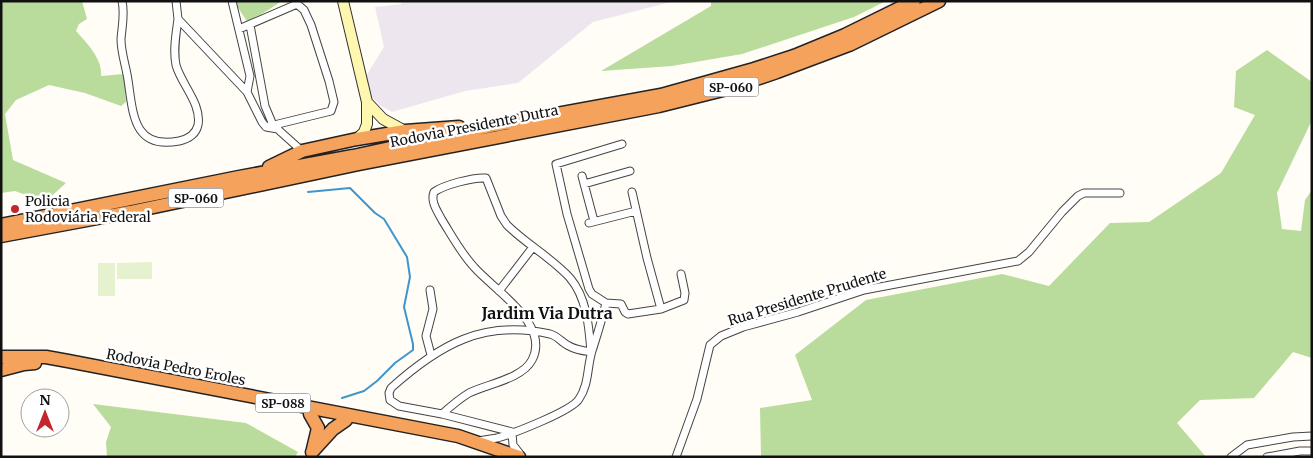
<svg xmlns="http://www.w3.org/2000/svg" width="1313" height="458" viewBox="0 0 1313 458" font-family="Merriweather,serif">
	<rect width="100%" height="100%" fill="#fffdf5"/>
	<path fill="#eee6ef" d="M401,1h274l-82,21 -75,61 -53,8 -73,21 -11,-6 -10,-10 -5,-20 18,-29 -9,-40 26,-3z"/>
	<path fill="#b9dc9c" d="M1,1h81l5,18 -8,5 -3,7c10,11 27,28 25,45l23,-2 2,28 -5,4 -36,-13 -36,-8 -33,15 -11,14 8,46 53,23 -21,19 -30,-11 -14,2z
		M237,1h45l-34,22 -11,-17z
		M711,1h175l-32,16 -112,37 -70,12 -71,5 110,-65z
		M1267,50l45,32v38l-35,73 5,36 19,2 4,-31 7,-10v168l-19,-6 -39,46 -54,2 -23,23 29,34h-445l-1,-49 52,-8 -17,-45 71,-55 136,-26 47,12 61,-63 39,-1 72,-49 34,-58 -21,-8 2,-36z
		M93,404l153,19 52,29 -3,5h-188l-1,-15 5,-15z"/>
	<path fill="#e6f2cf" d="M152,262v17h-35v-16z
		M98,263h17v33h-17z"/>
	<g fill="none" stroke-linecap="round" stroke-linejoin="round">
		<path stroke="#3f96cf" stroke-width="2" d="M308,192l42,-4 25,25 9,6 23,38 3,20 -6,30 9,37v6l-18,13 -18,18 -13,10 -22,7"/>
		<defs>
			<path id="street" d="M122,1c3,13 0,25 -1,38 0,14 5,27 7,41 5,33 5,70 51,61 9,-2 17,-7 19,-16 4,-21 -17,-41 -22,-60 -3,-15 0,-31 2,-46
				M176,1l2,18 69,73 15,30 4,5 12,2
				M232,1l18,75 -3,16
				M250,25l15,81 8,19 29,26
				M239,29l58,-25 7,6 7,15 18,56 5,21 -3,9 -65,16
				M582,176l12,45
				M584,184l46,-13
				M632,192l15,66 14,51
				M589,223l47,-12
				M430,290l3,19 -7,27 5,19
				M499,291l34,-44
				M606,303l15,1 4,8 3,2 33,-5 23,-9 1,-7 -4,-19
				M442,414c9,-8 17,-15 27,-21 18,-9 53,-14 63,-33 19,-36 -38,-70 -58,-93 -13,-14 -22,-31 -32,-47 -4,-8 -12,-18 -8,-28 10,-7 39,-15 52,-14l15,38 6,9c19,19 45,33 63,53 17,20 19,49 21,74
				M512,432l-70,-18 -43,-8 -9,-6 -1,-7 2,-5c48,-43 92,-69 159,-54 8,2 12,9 19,12 7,4 15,5 22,6
				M512,433l1,12 7,9
				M478,441c6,-1 13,-2 19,-3 15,-4 75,-27 82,-39 10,-14 8,-32 13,-48 5,-16 10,-31 14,-48l-14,-9 -3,-5 -22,-75 -11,-50 66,-20
				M676,457l21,-58 13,-54 11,-9 22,-9 55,-15 66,-22 154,-29 11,-9 33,-40 16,-16 6,-3h36
				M1231,457l16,-12 46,-8 19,-1
				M1267,457l33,-6h12"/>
			<path id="secondary" d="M343,1l24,101v22l-3,8 -7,7
				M367,102l16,17 22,12"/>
			<path id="highway" d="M269,167l33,-16 55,-12 48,-8 54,-4
				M1,225l238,-48 114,-21 143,-31 165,-30 93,-26 40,-13 51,-21 69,-34
				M1,236l129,-24 229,-48 300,-58 68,-17 50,-17 72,-27 90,-44
				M1,357h45l22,4 390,75 61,21
				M1,370l23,-6 11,-1
				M310,414l8,14 -5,21
				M312,452l21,-23 13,-9"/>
		</defs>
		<use href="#street" stroke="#444" stroke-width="9"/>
		<use href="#secondary" stroke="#333" stroke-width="12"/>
		<use href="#highway" stroke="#222" stroke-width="15"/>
		<use href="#street" stroke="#fff" stroke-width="7"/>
		<use href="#secondary" stroke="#fff6b0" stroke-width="10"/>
		<use href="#highway" stroke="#f5a25d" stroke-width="12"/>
	</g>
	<circle fill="#c4262e" stroke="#fff" stroke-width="2" cx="15" cy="209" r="5"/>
	<g text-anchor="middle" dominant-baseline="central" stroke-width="5" stroke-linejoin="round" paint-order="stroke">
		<g fill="#fff" stroke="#585858" stroke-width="1">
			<rect x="703.5" y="77.5" width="55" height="19" rx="4"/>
			<rect x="168.5" y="188.5" width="55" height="19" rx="4"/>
			<rect x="255.5" y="393.5" width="55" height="19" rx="4"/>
		</g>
		<g font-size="12" font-weight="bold" fill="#111">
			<text x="731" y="87">SP-060</text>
			<text x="196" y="198">SP-060</text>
			<text x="283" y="403">SP-088</text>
		</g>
		<g font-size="14" fill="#111" stroke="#fff">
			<text transform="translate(474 126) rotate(-11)">Rodovia Presidente Dutra</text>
			<text transform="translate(807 297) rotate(-17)">Rua Presidente Prudente</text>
			<text transform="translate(176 367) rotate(11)">Rodovia Pedro Eroles</text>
		</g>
		<g font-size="14" fill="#111" stroke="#fff" text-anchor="start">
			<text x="25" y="201">Policia<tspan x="25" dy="16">Rodoviária Federal</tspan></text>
		</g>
		<g font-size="16" font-weight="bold" fill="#111" stroke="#fff">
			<text x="547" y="313">Jardim Via Dutra</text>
		</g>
	</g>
	<rect width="1313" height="458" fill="none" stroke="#111111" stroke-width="5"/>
	<g transform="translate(45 413)"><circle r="24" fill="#ffffff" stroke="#a0a0a0"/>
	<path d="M0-4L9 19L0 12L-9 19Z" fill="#c4262e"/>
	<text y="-8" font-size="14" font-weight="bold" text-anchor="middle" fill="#111111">N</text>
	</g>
</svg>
